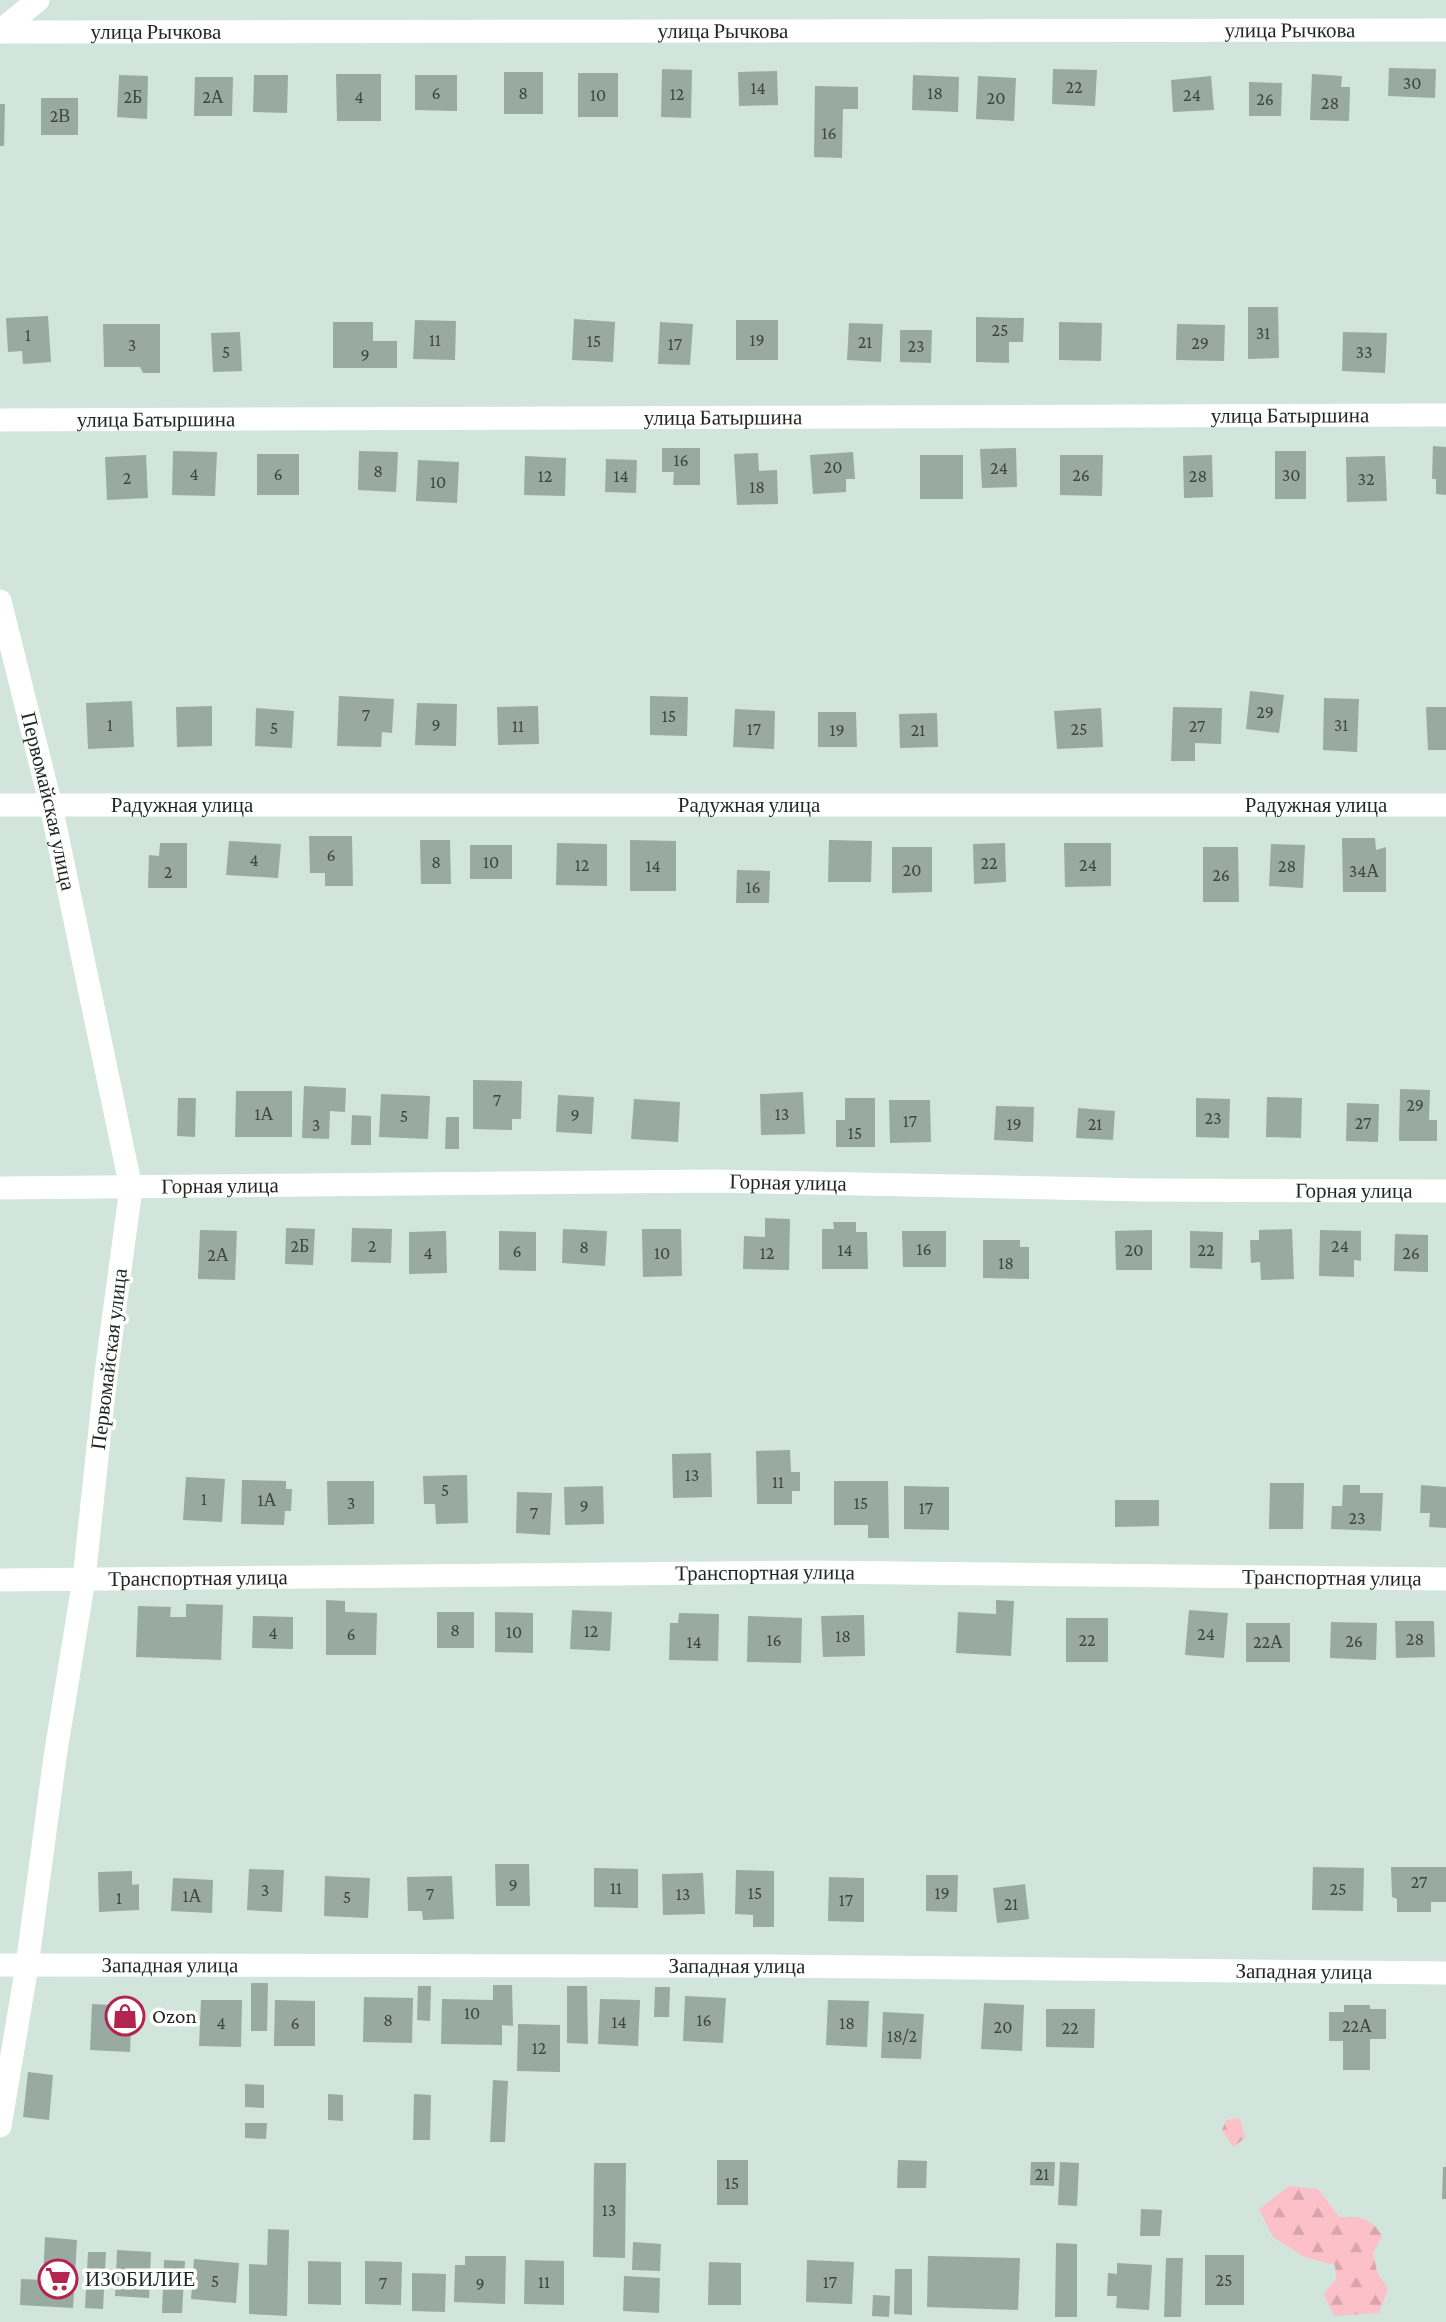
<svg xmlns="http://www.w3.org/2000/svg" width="1446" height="2322" viewBox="0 0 1446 2322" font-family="'Crimson Pro',serif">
	<defs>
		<pattern id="forest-firs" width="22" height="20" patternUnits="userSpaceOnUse" patternTransform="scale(1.75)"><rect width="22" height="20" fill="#fcc0c9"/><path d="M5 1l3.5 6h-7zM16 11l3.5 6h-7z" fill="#d8a5ac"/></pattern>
	</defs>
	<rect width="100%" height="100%" fill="#d2e5dc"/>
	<path fill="url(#forest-firs)" d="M1240,2118l5,20 -12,9 -11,-17 4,-10z
		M1289,2186l29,3 21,28c21,0 31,-1 43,19l-9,17 4,19 11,17 -9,24 -45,3 -10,-22 12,-15 -1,-14 -31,-8 -31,-20 -14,-28z"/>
	<path fill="#98aaa1" d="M1389,68l47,1 -1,29 -47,-2z
		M662,69l30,1 -1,48 -30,-1z
		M1053,69l44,1 -2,36 -43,-2z
		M777,71l1,34 -39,1 -1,-34z
		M504,72h39v42h-39z
		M578,73h40v44h-40z
		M336,74h45v47h-44z
		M1312,74l30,2 -1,11h9l-1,34 -39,-1z
		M119,75l29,1 -1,43 -30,-2z
		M254,75h34l-1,38 -34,-1z
		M415,75h42v36l-42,-1z
		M913,75l46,2 -1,35 -46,-2z
		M978,76l38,2 -2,43 -38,-2z
		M1211,76l3,34 -41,2 -2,-32z
		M195,77h38l-1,39h-38z
		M1249,82l33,1 -1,33h-32z
		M815,86l43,1v22h-15l-1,49 -28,-1z
		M41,98h37v37h-37z
		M0,104h5l-1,42h-4z
		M1248,307h30l1,51 -31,1z
		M48,316l3,46 -28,2 -1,-13 -14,1 -2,-34z
		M976,317l48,1 -1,24h-14v21l-33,-1z
		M574,319l41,3 -2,40 -41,-2z
		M415,320l41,1 -1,39 -42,-1z
		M736,320h42v40h-42z
		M333,322h40v19h24v27h-64z
		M660,322l33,2 -3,41 -32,-1z
		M1059,322l43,1 -1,38 -42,-1z
		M849,323l34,1 -2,38 -34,-2z
		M103,324h57v49h-17l-3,-6h-36z
		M1177,324l48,1 -1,36 -48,-1z
		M900,330h32l-1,33 -31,-1z
		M240,332l2,39 -29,1 -2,-39z
		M1343,332l44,1 -2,40 -43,-2z
		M1433,446l13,1v48l-10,-1v-15h-4z
		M662,448h38v37h-27l1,-13h-12z
		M1016,448l1,39 -35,1 -2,-39z
		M173,451l44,1 -2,44 -43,-1z
		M359,451l39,1 -2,40 -38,-2z
		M1275,451h31v48h-31z
		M853,452l2,27h-9v13l-33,2 -3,-39z
		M758,453l1,18 18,-1 1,34 -41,1 -3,-51z
		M257,454h42v41h-42z
		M146,455l2,43 -41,2 -2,-43z
		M920,455h43v44h-43z
		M1060,455h43l-1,41 -42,-1z
		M1212,455l1,42 -29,1 -1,-42z
		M525,456l41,2 -1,38 -41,-1z
		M1385,456l2,45 -40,1 -1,-45z
		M606,459l31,1 -1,33 -31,-1z
		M418,460l41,2 -2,41 -41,-2z
		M1250,691l34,4 -5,38 -33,-4z
		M339,696l55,3 -2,34 -10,-1 -1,15 -44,-1z
		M650,696l38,1 -1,39 -37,-1z
		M1324,698l35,1 -2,53 -34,-2z
		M132,701l2,46 -46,2 -2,-46z
		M417,703l40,1 -1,42 -41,-1z
		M212,706v40l-35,1 -1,-40z
		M538,706l1,38 -41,1 -1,-38z
		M1173,707l49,1 -1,36 -26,-1v18h-24z
		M1426,707h20v43h-18z
		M256,708l38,3 -2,37 -37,-2z
		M1101,708l2,39 -46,2 -3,-38z
		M735,709l40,2 -1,38 -41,-2z
		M818,712h38l1,35h-39z
		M937,713l1,34 -38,1 -1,-34z
		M309,836h43l1,50h-28v-13h-15z
		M1342,838h33l1,12 10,-3v45h-43z
		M420,840h30l1,44h-30z
		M630,840l46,1v50h-46z
		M829,840l43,1 -1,41h-43z
		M229,841l52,3 -3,34 -52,-3z
		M160,843h27v45h-39l1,-33 10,1z
		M557,843l50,1v42l-51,-1z
		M1005,843l1,39 -32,2 -1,-40z
		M1064,843h47v43l-46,1z
		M1271,844l34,1 -2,43 -34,-2z
		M470,845h42v34h-42z
		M892,847h40v45l-40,1z
		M1203,847h35l1,55h-36z
		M737,870l33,1 -1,32h-33z
		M473,1080l49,1 -1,38h-9v11l-39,-1z
		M304,1086l42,2 -1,24 -15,-1 -1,28 -27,-1z
		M1400,1089l30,1 -1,30h8v21h-38z
		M236,1091h56v46h-57z
		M803,1092l2,42 -44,1 -1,-41z
		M381,1094l49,2 -2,43 -49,-2z
		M558,1095l36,2 -2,37 -36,-2z
		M1267,1097l35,1 -1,40 -35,-1z
		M178,1098h18l-1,39 -18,-1z
		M845,1098h30v49h-39v-27h9z
		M1196,1098l34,1 -1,39 -33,-1z
		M634,1099l46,3 -2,40 -47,-3z
		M889,1100h41l1,42 -41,1z
		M1347,1103l32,1 -1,38 -32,-1z
		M996,1106l38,1 -1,35 -39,-2z
		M1078,1108l37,3 -2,29 -37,-2z
		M352,1115l19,1v29h-20z
		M446,1117h13v32h-14z
		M765,1218l25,1 -1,51 -46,-1 1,-33 21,1z
		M833,1222h23v10h11l1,37h-46v-40h12z
		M286,1228l29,1 -2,36 -28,-1z
		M352,1228l40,1 -1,34 -40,-1z
		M563,1229l44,2 -2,35 -43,-3z
		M642,1229h39l1,47 -39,1z
		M1292,1229l2,50 -33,1 -1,-18 -9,1 -1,-23h9v-10z
		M200,1230l37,1 -2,49 -37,-1z
		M1152,1230v40h-36l-1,-39z
		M1320,1230l41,1v30l-7,-1v17l-35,-1z
		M446,1231l1,42 -38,1v-42z
		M499,1231l37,1v39l-37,-1z
		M902,1231h44v36h-43z
		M1190,1231l33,1 -1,37 -32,-1z
		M1395,1234l33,1v37l-34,-1z
		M983,1240h37v7h9v32l-46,-1z
		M790,1450l1,22h9v19h-8v13h-35l-1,-53z
		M711,1453l1,44 -39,1 -1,-44z
		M467,1475l1,48 -32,1 -1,-20h-11l-1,-28z
		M186,1477l39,2 -3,43 -39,-2z
		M242,1480l44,1v8h6l-1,22h-6l-1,14 -43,-1z
		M327,1481h47v43l-46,1z
		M834,1481h54l1,57h-21v-13h-34z
		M1270,1483h34l-1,46h-34z
		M1343,1485h17v8h23l-2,38 -50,-2 1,-23h10z
		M1421,1485l25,2v41l-17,-1 1,-14h-10z
		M603,1486l1,38 -39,1 -1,-38z
		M904,1486l45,1v43l-45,-1z
		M517,1492l35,1 -2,42 -34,-2z
		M1115,1500h44v26l-44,1z
		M326,1600l19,1v11l32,1 -1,42h-50z
		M996,1600l18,1 -3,55 -55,-3 2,-41 38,2z
		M186,1604l37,1 -2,55 -85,-3 2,-51 33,1 -1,10h16z
		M572,1610l40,2 -2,39 -40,-2z
		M1189,1610l39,3 -4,45 -39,-3z
		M437,1612h37v36h-37z
		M495,1612l38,1v40l-38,-1z
		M679,1613l40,1 -1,47 -49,-1 1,-37h8z
		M864,1615l1,41 -42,1 -2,-41z
		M253,1616l40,1v32l-41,-1z
		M748,1616l54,2 -1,45 -54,-1z
		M1066,1618h42v44h-42z
		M1395,1621h39l1,36 -39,1z
		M1331,1622l46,1 -1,37 -46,-2z
		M1246,1623h44v39h-44z
		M495,1864h34l1,42h-34z
		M1313,1867l51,1 -1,43 -51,-1z
		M1391,1867h55v35h-15v10h-34v-13l-5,-2z
		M594,1868l44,1v39l-44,-1z
		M249,1869l35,1 -2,42 -35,-2z
		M736,1870l38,1v56h-21v-12l-18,-1z
		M132,1871v14l7,-1v26l-40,2 -1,-40z
		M703,1873l2,41 -42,1 -1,-41z
		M926,1875h32l-1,37 -31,-1z
		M325,1876l45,2 -2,40 -44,-2z
		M452,1876l2,43 -31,1 -1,-9h-14l-1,-34z
		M829,1877l35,1v44l-36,-1z
		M173,1878l40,2 -1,33 -41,-2z
		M1025,1884l4,35 -32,4 -4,-35z
		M251,1983h17l-1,48h-16z
		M493,1985h19l1,41 -11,-1v20l-61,-1 1,-45 51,1z
		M418,1986h13l-1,35 -13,-1z
		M567,1986h20l1,58 -21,-1z
		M655,1987h15l-1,30h-15z
		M685,1996l41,2 -3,45 -40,-2z
		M364,1997l49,1 -1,45 -49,-1z
		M600,1999l40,1 -2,46 -40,-2z
		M201,2000h41l-1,47 -42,-1z
		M275,2000l40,1v45h-41z
		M828,2000l41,1 -2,46 -41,-2z
		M984,2003l40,2 -2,46 -41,-2z
		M92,2004l40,2 -2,46 -40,-2z
		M1344,2005h26v4h16v30h-16v31h-27v-29h-14v-29h15z
		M1046,2009h49l-1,39 -48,-1z
		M883,2012l41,2 -3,45 -40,-1z
		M518,2024l42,1v47l-43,-1z
		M28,2072l25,3 -4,45 -26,-3z
		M493,2080l15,1 -3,61h-15z
		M245,2084l19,1v23l-19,-1z
		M328,2094l15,1v26l-15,-1z
		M414,2094l17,1 -1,45h-17z
		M245,2123h22l-1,16 -21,-1z
		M717,2160h31v45h-31z
		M898,2160l29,1 -1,27h-29z
		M1031,2162h24l-1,24 -24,-1z
		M1060,2162l19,1 -2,43 -19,-1z
		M594,2163h32l-1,95 -32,-1z
		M1443,2167h3v32h-4z
		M1141,2209l21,1 -2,26h-20z
		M268,2229l21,1 -2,86 -38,-2v-50l18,1z
		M45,2237l32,3 -4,68 -53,-3 1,-26 22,1z
		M633,2242l28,2 -1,27 -28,-1z
		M1056,2243l21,1v73h-22z
		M117,2250l34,2 -2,46 -34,-2z
		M88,2252h18l-3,57 -18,-1z
		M1205,2255h39v50h-39z
		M465,2256h41l-1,48 -51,-2 1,-37h10z
		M928,2256l92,2 -2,52 -91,-3z
		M1166,2258h17l-2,59h-17z
		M194,2259l45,4 -3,40 -45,-4z
		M164,2260l21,1 -3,52h-20z
		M525,2260l39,1v44l-40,-1z
		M807,2260l47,2 -2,42 -46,-2z
		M308,2261l33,1v43l-33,-1z
		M365,2261l37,1 -1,43 -36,-1z
		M709,2262l32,1v42h-33z
		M1117,2263l35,2 -3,45 -33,-2 1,-12h-10l1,-23 9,1z
		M895,2269h17v46l-18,-1z
		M412,2273l34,1 -1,38 -33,-1z
		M624,2276l36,2 -1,35 -36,-2z
		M873,2295l17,1 -1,21 -17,-1z"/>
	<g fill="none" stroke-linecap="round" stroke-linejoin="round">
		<g stroke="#fff" stroke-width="23">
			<path d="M0,31l38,-31"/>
			<path id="s1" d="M0,32l1446,-2"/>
			<path id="s2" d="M0,420l1446,-5"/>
			<path id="s3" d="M0,601l51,205 80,382 -25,185 -22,206 -29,178 -28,209 -27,160"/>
			<path id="s4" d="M0,805h1446"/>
			<path id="s5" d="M0,1188l715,-7 430,9 301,1"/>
			<path id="s6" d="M0,1580l810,-8 636,7"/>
			<path id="s7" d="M0,1965l773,1 673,7"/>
		</g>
	</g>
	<defs>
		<symbol id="shop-ring" viewBox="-11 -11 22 22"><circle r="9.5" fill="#fff" stroke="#b42451" stroke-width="1.5"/><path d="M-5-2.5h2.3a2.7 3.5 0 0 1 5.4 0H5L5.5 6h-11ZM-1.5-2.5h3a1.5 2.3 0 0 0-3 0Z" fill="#b42451"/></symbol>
		<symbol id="supermarket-ring" viewBox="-11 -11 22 22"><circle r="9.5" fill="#fff" stroke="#b42451" stroke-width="1.5"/><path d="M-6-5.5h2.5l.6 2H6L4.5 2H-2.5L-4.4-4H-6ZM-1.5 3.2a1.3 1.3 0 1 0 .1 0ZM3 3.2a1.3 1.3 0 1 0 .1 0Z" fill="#b42451"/></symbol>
	</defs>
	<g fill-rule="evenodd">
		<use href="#shop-ring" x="103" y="1994" width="44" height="44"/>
		<use href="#supermarket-ring" x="36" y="2257" width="44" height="44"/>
	</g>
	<g text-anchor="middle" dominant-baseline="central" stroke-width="7" stroke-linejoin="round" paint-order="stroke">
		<g font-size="18" fill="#3d4742">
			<text x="1412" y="83">30</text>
			<text x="1074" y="87">22</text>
			<text x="758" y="88">14</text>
			<text x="436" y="93">6</text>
			<text x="523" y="93">8</text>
			<text x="935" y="93">18</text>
			<text x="677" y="94">12</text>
			<text x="598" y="95">10</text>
			<text x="1192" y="95">24</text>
			<text x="133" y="97">2Б</text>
			<text x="213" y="97">2А</text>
			<text x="359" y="97">4</text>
			<text x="996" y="98">20</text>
			<text x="1265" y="99">26</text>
			<text x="1330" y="103">28</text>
			<text x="60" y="116">2В</text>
			<text x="829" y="133">16</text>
			<text x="1000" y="330">25</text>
			<text x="1263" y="333">31</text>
			<text x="28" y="335">1</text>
			<text x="435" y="340">11</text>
			<text x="757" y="340">19</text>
			<text x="594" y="341">15</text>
			<text x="865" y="342">21</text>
			<text x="1200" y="343">29</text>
			<text x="675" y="344">17</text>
			<text x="132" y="345">3</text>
			<text x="916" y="346">23</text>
			<text x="226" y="352">5</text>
			<text x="1364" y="352">33</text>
			<text x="365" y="355">9</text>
			<text x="681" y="460">16</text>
			<text x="833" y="467">20</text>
			<text x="999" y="468">24</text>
			<text x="378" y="471">8</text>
			<text x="194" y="474">4</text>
			<text x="278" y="474">6</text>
			<text x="1081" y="475">26</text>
			<text x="1291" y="475">30</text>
			<text x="545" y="476">12</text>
			<text x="621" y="476">14</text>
			<text x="1198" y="476">28</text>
			<text x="127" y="478">2</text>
			<text x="1366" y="479">32</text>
			<text x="438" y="482">10</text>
			<text x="757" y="487">18</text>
			<text x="1265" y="712">29</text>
			<text x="366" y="715">7</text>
			<text x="669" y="716">15</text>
			<text x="110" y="725">1</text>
			<text x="436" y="725">9</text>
			<text x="1341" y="725">31</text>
			<text x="518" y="726">11</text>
			<text x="1197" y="726">27</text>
			<text x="274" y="728">5</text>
			<text x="754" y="729">17</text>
			<text x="1079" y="729">25</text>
			<text x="837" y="730">19</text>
			<text x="918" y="730">21</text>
			<text x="331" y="855">6</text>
			<text x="254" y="860">4</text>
			<text x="436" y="862">8</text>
			<text x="491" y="862">10</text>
			<text x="989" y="863">22</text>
			<text x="582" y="865">12</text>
			<text x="1088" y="865">24</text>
			<text x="653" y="866">14</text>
			<text x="1287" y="866">28</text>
			<text x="912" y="870">20</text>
			<text x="1364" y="871">34А</text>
			<text x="168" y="872">2</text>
			<text x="1221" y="875">26</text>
			<text x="753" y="887">16</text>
			<text x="497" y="1100">7</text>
			<text x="1415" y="1105">29</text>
			<text x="264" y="1114">1А</text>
			<text x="782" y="1114">13</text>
			<text x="575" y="1115">9</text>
			<text x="404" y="1116">5</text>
			<text x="1213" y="1118">23</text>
			<text x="910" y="1121">17</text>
			<text x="1363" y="1123">27</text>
			<text x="1014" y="1124">19</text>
			<text x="1095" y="1124">21</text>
			<text x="316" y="1125">3</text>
			<text x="855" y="1133">15</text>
			<text x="300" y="1246">2Б</text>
			<text x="372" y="1246">2</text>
			<text x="1340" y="1246">24</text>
			<text x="584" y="1247">8</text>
			<text x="924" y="1249">16</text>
			<text x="845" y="1250">14</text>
			<text x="1134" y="1250">20</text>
			<text x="1206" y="1250">22</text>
			<text x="517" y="1251">6</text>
			<text x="428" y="1253">4</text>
			<text x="662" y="1253">10</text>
			<text x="767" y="1253">12</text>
			<text x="1411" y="1253">26</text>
			<text x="218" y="1255">2А</text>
			<text x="1006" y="1263">18</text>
			<text x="692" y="1475">13</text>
			<text x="778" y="1482">11</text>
			<text x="445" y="1490">5</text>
			<text x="204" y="1499">1</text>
			<text x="267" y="1500">1А</text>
			<text x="351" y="1503">3</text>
			<text x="861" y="1503">15</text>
			<text x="584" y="1506">9</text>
			<text x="926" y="1508">17</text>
			<text x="534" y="1513">7</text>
			<text x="1357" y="1518">23</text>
			<text x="455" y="1630">8</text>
			<text x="591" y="1631">12</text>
			<text x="514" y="1632">10</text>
			<text x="273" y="1633">4</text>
			<text x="351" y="1634">6</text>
			<text x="1206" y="1634">24</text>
			<text x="843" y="1636">18</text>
			<text x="1415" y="1639">28</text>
			<text x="774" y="1640">16</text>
			<text x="1087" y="1640">22</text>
			<text x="1354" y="1641">26</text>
			<text x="694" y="1642">14</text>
			<text x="1268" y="1642">22А</text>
			<text x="1419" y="1882">27</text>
			<text x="513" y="1885">9</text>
			<text x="616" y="1888">11</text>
			<text x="1338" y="1889">25</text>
			<text x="265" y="1890">3</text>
			<text x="755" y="1893">15</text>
			<text x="942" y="1893">19</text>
			<text x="430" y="1894">7</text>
			<text x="683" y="1894">13</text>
			<text x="192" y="1896">1А</text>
			<text x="347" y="1897">5</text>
			<text x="119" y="1898">1</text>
			<text x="846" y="1900">17</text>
			<text x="1011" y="1904">21</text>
			<text x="472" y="2013">10</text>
			<text x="388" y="2020">8</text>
			<text x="704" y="2020">16</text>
			<text x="619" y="2022">14</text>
			<text x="221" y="2023">4</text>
			<text x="295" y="2023">6</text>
			<text x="847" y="2023">18</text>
			<text x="1357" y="2026">22А</text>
			<text x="1003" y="2027">20</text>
			<text x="1070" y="2028">22</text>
			<text x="902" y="2036">18/2</text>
			<text x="539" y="2048">12</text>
			<text x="1042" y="2174">21</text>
			<text x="732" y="2183">15</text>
			<text x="609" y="2210">13</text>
			<text x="1224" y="2280">25</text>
			<text x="215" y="2281">5</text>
			<text x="544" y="2282">11</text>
			<text x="830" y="2282">17</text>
			<text x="383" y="2283">7</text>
			<text x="480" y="2284">9</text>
		</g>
		<g font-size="21" fill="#1f2622" stroke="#fff">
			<text stroke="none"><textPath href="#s1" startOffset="1290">улица Рычкова</textPath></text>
			<text stroke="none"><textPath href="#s1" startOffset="723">улица Рычкова</textPath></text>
			<text stroke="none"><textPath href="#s1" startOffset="156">улица Рычкова</textPath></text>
			<text stroke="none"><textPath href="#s2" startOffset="1290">улица Батыршина</textPath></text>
			<text stroke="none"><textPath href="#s2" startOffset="723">улица Батыршина</textPath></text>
			<text stroke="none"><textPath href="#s2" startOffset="156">улица Батыршина</textPath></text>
			<text stroke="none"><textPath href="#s3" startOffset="206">Первомайская улица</textPath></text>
			<text stroke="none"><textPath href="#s4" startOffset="749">Радужная улица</textPath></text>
			<text stroke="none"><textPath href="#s4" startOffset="1316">Радужная улица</textPath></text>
			<text stroke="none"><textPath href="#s4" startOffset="182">Радужная улица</textPath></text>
			<text stroke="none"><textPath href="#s5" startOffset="788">Горная улица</textPath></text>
			<text stroke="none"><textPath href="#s5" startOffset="220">Горная улица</textPath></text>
			<text stroke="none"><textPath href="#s5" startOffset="1354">Горная улица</textPath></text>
			<text transform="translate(109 1359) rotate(-83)">Первомайская улица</text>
			<text stroke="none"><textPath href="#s6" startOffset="765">Транспортная улица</textPath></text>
			<text stroke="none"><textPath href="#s6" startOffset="198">Транспортная улица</textPath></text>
			<text stroke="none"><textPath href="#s6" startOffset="1332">Транспортная улица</textPath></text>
			<text stroke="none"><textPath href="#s7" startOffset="170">Западная улица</textPath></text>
			<text stroke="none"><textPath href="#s7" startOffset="737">Западная улица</textPath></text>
			<text stroke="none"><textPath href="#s7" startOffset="1304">Западная улица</textPath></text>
		</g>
		<g font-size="21" fill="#1f2622" stroke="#fff" text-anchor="start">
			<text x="152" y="2016">Ozon</text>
			<text x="85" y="2279">ИЗОБИЛИЕ</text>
		</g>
	</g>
</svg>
